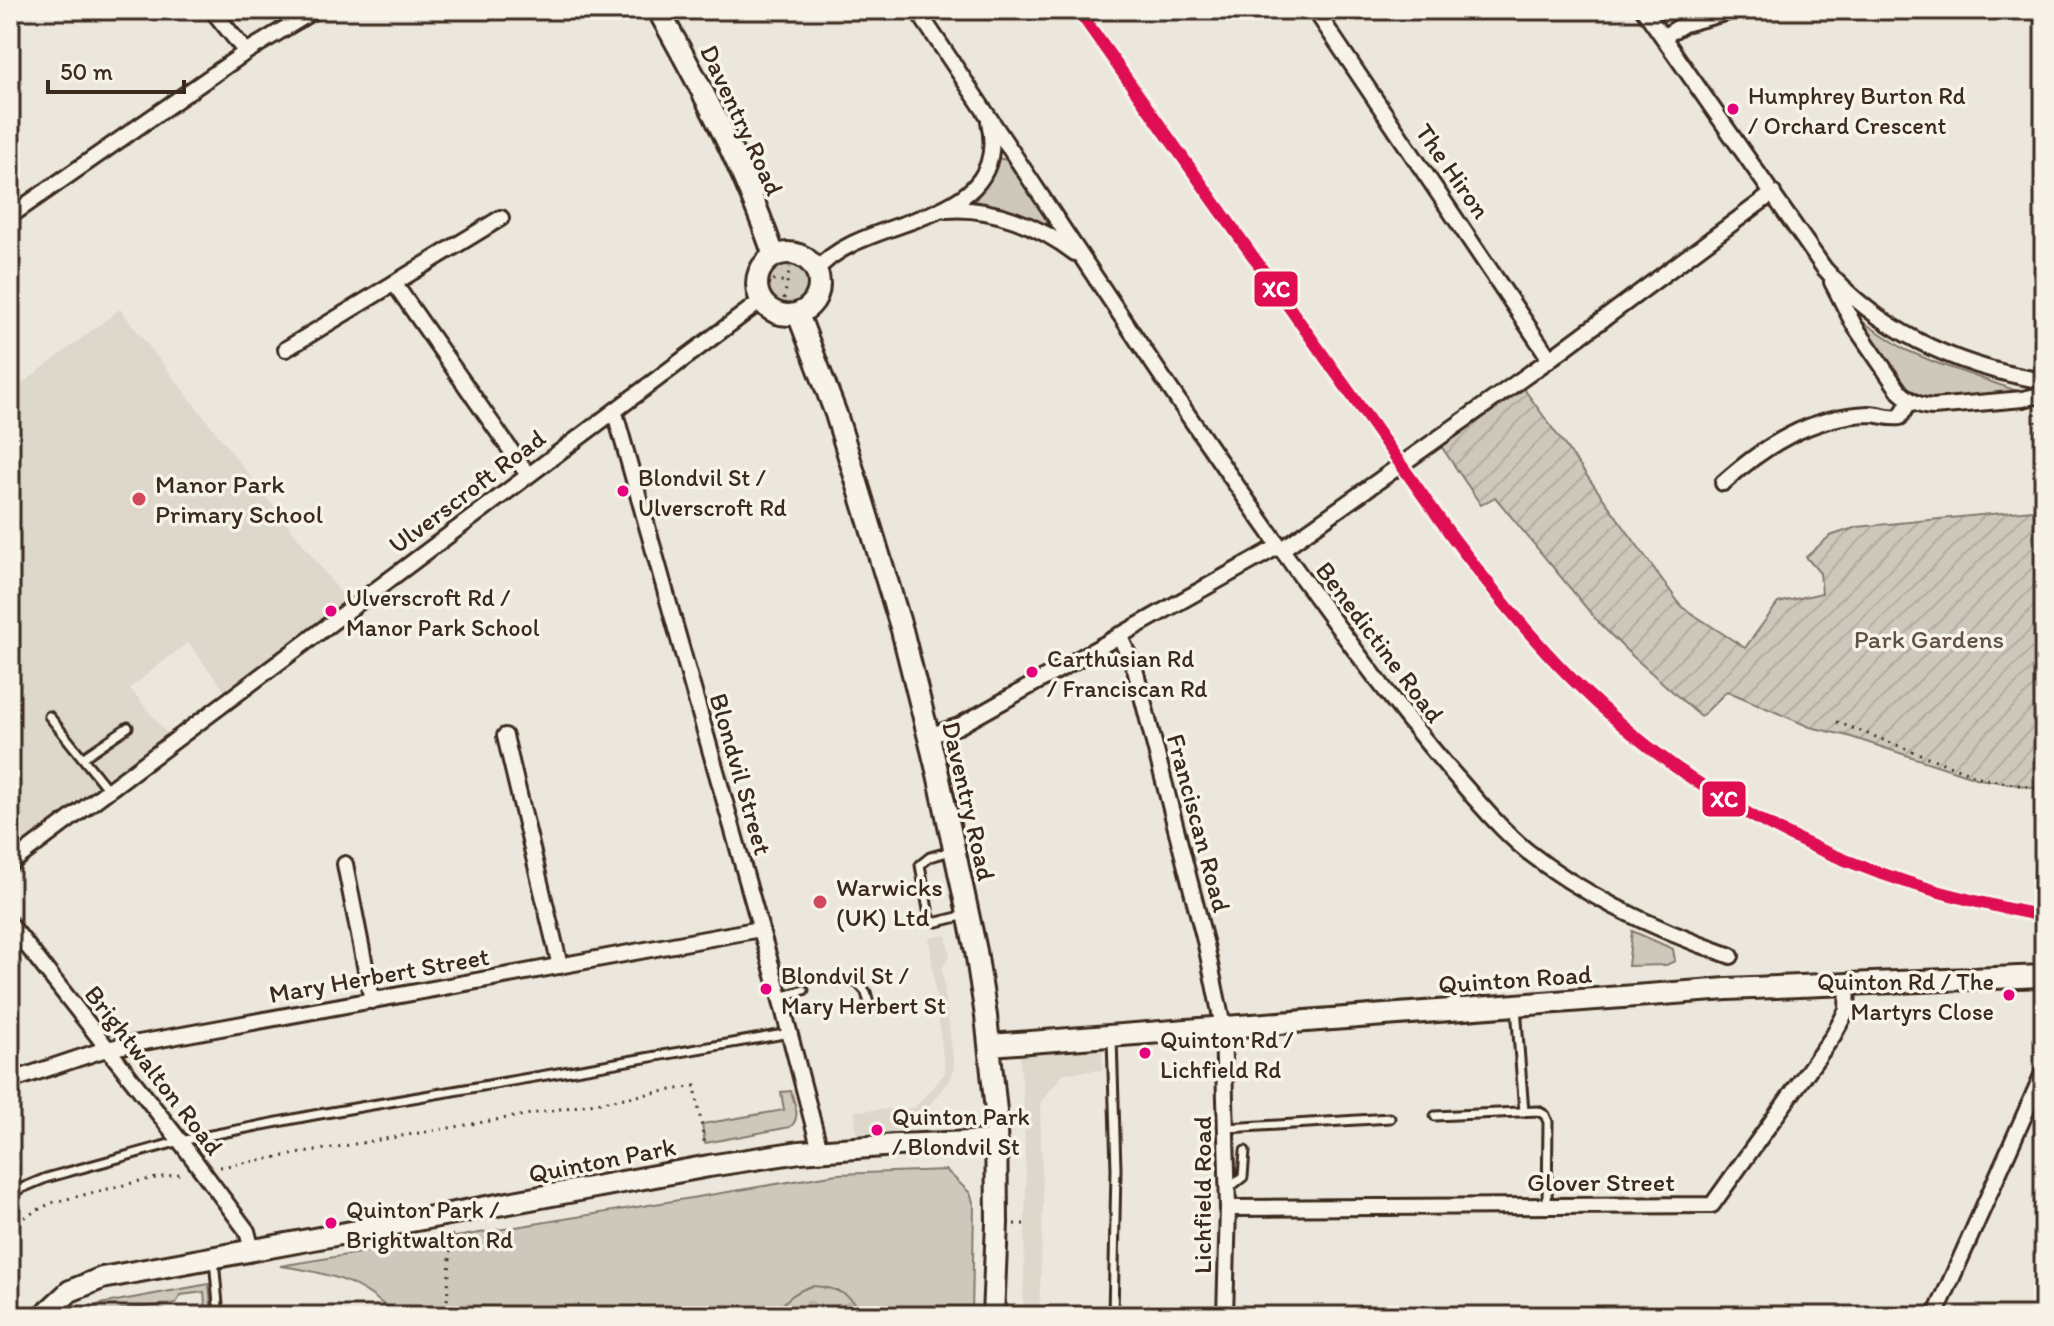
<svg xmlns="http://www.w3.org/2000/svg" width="2054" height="1326" viewBox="0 0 2054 1326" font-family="Itim,sans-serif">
	<defs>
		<pattern id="forest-crowns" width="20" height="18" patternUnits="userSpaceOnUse" patternTransform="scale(2)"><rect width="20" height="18" fill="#cec8bc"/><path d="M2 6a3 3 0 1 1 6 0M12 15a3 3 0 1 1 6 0" fill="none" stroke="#b2aca1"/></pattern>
		<pattern id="garden-furrows" width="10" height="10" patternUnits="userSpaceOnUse" patternTransform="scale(2)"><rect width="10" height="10" fill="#cec8bc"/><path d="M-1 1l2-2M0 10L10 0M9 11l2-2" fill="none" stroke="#b2aca1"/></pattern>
	</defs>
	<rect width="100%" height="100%" fill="#ece7dc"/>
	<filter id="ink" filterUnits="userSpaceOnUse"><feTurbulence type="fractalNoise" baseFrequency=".0125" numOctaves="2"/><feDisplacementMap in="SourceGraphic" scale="16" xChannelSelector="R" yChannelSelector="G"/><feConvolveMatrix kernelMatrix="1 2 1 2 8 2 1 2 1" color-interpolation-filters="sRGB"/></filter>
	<g filter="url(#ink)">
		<path fill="#ddd7cc" d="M120,309l231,297 -122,91 -41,-55 -58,46 41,51 -161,119v-465z
			M946,935l4,20 -8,14 12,97 -3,12 -54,67 -40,2 -2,-36 59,-3 31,-35 -16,-135z
			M1101,1036l2,34 -39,3 -24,30 3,102 -4,111h-16l3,-134 -3,-89 -5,-50z"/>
		<path fill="#cec8bc" stroke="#84796d" stroke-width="2" d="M998,158l8,2 42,60 -2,6 -39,-17 -32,-8 19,-29z
			M763 283a24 24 0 1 1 48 0a24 24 0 1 1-48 0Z
			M1860,320l46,30 28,12 89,31c-30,3 -90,19 -115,-2 -14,-12 -39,-53 -51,-70z
			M1632,931l41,18 2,12 -9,4 -38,1z
			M791,1091c3,12 11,27 -1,36l-85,16 -3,-19 82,-14 -3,-18z
			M946,1170l24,23 4,12 -2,111h-577c-32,-35 -69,-44 -115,-50l557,-92z
			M209,1284l3,32h-6l-2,-24 -23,3 -5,8 -55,7v6h-44l23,-12z"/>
		<path fill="url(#forest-crowns)" stroke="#84796d" stroke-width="2" d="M812,1286c25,1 40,9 53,30h-91c10,-16 20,-24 38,-30z"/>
		<path fill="url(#garden-furrows)" stroke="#84796d" stroke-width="2" d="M1524,389l158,218 63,41 33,-45 44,-10 -2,-20 -14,-16 24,-21 27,-9 187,-18v280l-65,-10 -131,-43 -38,-9 -83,-36 -26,26 -73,-65 -30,-30 -103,-125 -14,8 -40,-59z"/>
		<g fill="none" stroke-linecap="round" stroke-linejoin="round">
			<defs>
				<path id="lane" d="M49,716l60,75
					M84,757l44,-30
					M951,851l-21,6 -10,8 9,50 3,6 5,1 29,-7
					M835,981l22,1 9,10 5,19
					M780,997l24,-7
					M1516,1007l8,105
					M1112,1038l4,131 -3,147
					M1435,1116l103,-5 7,4 3,7 -1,84
					M1227,1128l163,-10
					M1229,1188l14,-11 2,-26
					M10,1193l36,-15 134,-37 134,-26 476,-82
					M214,1259l5,57"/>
				<path id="street" d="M212,10l34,42
					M917,10c136,201 266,406 410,602 44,60 88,119 138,175 19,22 39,45 62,64 59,47 133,80 204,105
					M1315,10l235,349
					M1644,10l180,258c57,65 136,99 220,113
					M1663,37l21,-13 52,-14
					M946,210c45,-4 94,16 129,43
					M10,216l236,-164 69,-42
					M816,271c45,-59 197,-41 173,-150
					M1832,282l22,43 46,67c11,10 19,14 33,15l90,-8 21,-5
					M394,283l134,192
					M286,349l215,-131
					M615,413l165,584 40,153
					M1723,483c41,-37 88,-67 146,-69 10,0 20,5 31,3l10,-16
					M1281,550l269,-191 223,-166
					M1119,635l16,34 71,276 17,82 5,181 -3,108
					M505,736l55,230
					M928,736l31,-10 320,-180
					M10,864l751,-563
					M345,864l27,137
					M10,924l170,217 67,90 5,19
					M10,1081l96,-32 654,-120
					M1228,1208l484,-3 121,-169 14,-26 1,-25
					M1935,1316l109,-245"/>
				<path id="secondary" d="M658,10c44,78 87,160 116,246
					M757 284a31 31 0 1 1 62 0a31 31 0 1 1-62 0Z
					M798,314l38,100 66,216 36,144 38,177 10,65 10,95 1,112 -4,93
					M990,1045l737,-56 317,-13
					M43,1316l27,-25 32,-13 607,-112 91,-14 97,-7 99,-4"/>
			</defs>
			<use href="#lane" stroke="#3b2a1e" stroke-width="13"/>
			<use href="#street" stroke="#3b2a1e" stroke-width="20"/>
			<use href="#secondary" stroke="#3b2a1e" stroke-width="26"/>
			<path stroke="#3b2a1e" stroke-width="3" stroke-dasharray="2 6" stroke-linecap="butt" d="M757,277l30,5
				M784,299l6,-32
				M2035,413l9,72
				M1837,722l145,56 62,12
				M220,1167l475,-81 10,61
				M1014,1224h13
				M10,1225l41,-22 89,-22 45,-8
				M446,1316l6,-85"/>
			<use href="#lane" stroke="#f7f3e8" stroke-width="7"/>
			<use href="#street" stroke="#f7f3e8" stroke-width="14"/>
			<use href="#secondary" stroke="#f7f3e8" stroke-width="20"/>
			<defs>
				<path id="rail-1" d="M1078,10l373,525c38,50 77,100 122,145 135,134 286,202 471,236"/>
			</defs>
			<use href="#rail-1" stroke="#f7f3e8" stroke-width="18"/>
			<use href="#rail-1" stroke="#df0d52" stroke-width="12"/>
		</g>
	</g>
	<g fill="#e5007d" stroke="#f7f3e8" stroke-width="3">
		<circle cx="1733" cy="109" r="7"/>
		<circle cx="623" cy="491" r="7"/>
		<circle cx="331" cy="611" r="7"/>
		<circle cx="1032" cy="672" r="7"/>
		<circle cx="766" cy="989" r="7"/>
		<circle cx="2009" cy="995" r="7"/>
		<circle cx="1145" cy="1053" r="7"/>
		<circle cx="877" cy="1130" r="7"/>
		<circle cx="331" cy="1223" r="7"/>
	</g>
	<g fill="#d1495b" stroke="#f7f3e8" stroke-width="3">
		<circle cx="139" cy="499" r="8"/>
		<circle cx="820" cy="902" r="8"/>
	</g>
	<g text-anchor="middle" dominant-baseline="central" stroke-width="7" stroke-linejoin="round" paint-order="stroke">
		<g font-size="24" fill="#3b2a1e" stroke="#f7f3e8" text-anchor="start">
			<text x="1748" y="95">Humphrey Burton Rd<tspan x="1748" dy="30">/ Orchard Crescent</tspan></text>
			<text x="638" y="477">Blondvil St /<tspan x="638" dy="30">Ulverscroft Rd</tspan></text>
			<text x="346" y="597">Ulverscroft Rd /<tspan x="346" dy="30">Manor Park School</tspan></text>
			<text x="1047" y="658">Carthusian Rd<tspan x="1047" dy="30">/ Franciscan Rd</tspan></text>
			<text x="781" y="975">Blondvil St /<tspan x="781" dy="30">Mary Herbert St</tspan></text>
			<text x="1994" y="981" text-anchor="end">Quinton Rd / The<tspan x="1994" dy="30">Martyrs Close</tspan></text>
			<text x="1160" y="1039">Quinton Rd /<tspan x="1160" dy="30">Lichfield Rd</tspan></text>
			<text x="892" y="1116">Quinton Park<tspan x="892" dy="30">/ Blondvil St</tspan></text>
			<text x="346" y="1209">Quinton Park /<tspan x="346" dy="30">Brightwalton Rd</tspan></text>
		</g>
		<g font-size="26" fill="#3b2a1e" stroke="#f7f3e8">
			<text transform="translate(742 120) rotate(65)">Daventry Road</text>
			<text transform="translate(1453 171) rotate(55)">The Hiron</text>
			<text transform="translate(467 491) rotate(-37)">Ulverscroft Road</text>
			<text transform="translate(1380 642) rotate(53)">Benedictine Road</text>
			<text transform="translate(741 774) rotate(74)">Blondvil Street</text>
			<text transform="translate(969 801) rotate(77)">Daventry Road</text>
			<text transform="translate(1199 823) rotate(75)">Franciscan Road</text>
			<text transform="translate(379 975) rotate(-10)">Mary Herbert Street</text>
			<text transform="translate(1515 979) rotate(-4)">Quinton Road</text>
			<text transform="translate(154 1070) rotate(52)">Brightwalton Road</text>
			<text transform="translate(602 1160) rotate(-11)">Quinton Park</text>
			<text x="1601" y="1182">Glover Street</text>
			<text transform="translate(1202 1195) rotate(-90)">Lichfield Road</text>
		</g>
		<g font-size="26" fill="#3b2a1e" stroke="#f7f3e8" text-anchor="start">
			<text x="155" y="484">Manor Park<tspan x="155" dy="30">Primary School</tspan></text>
			<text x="836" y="887">Warwicks<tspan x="836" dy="30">(UK) Ltd</tspan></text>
		</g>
		<g font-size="26" fill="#605246" stroke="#f7f3e8">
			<text x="1929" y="639">Park Gardens</text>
		</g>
	</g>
	<g stroke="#f7f3e8" stroke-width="3">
		<rect x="1253" y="270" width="46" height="38" rx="8" fill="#df0d52"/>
		<rect x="1701" y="780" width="46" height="38" rx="8" fill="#df0d52"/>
	</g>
	<g font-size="22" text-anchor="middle" font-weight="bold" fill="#fff">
		<text x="1276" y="297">XC</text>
		<text x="1724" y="807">XC</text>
	</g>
	<rect width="2054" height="1326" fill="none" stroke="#f7f3e8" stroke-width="40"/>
	<rect x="20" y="20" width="2014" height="1286" fill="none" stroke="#3b2a1e" stroke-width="3" filter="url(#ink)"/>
	<path d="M48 80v12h136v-12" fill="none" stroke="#3b2a1e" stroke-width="4"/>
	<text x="60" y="80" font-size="24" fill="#3b2a1e" stroke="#f7f3e8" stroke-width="6" paint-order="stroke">50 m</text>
</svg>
